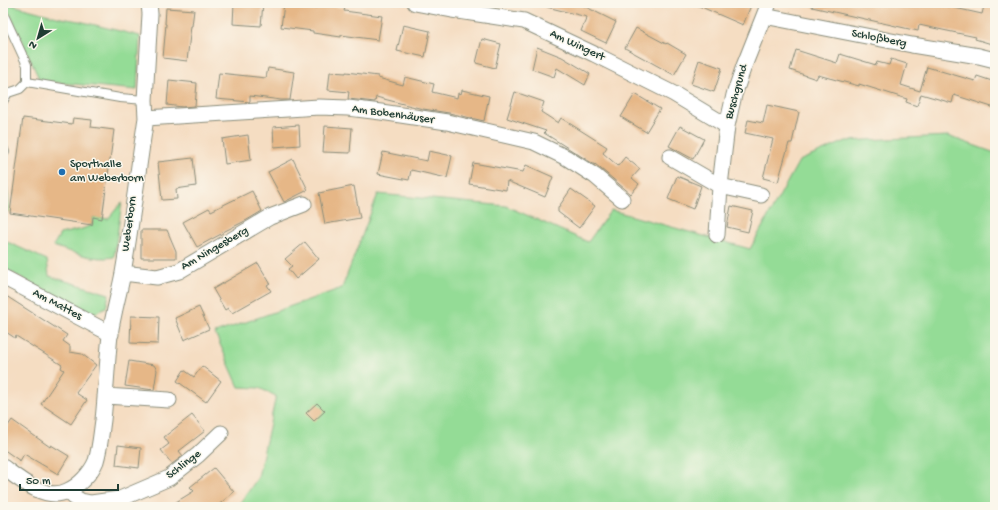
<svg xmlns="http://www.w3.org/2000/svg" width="998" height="510" viewBox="0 0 998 510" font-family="'Gochi Hand',sans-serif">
	<rect width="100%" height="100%" fill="#fbf7ec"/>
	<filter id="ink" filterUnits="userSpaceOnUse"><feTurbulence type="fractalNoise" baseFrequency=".025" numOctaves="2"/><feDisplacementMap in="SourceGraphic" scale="8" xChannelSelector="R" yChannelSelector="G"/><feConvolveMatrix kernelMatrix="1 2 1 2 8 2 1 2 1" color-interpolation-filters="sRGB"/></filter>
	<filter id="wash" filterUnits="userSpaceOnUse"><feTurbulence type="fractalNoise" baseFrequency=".012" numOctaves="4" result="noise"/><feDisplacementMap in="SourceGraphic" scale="16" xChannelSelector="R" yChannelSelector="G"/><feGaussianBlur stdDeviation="0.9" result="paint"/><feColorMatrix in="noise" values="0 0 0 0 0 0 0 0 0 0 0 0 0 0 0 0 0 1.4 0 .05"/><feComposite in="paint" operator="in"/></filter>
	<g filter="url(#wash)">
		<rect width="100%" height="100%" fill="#f5ddc2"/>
		<path fill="#94dc96" stroke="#5a8c65" d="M5,3l56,15 18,3 61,15 -3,54 -97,-9z
			M948,136l47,17v354h-757l20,-30 18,-81 -17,-8 -20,-1 -24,-54 127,-45 36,-94 128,12 82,36 23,-32 139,39 49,-88 47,-20z
			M3,184l4,3 3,26 -7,-5z
			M122,202l-8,55c-19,4 -43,-5 -61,-11l7,-12 22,-5 10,-4 1,-8 15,2z
			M3,240l44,20 2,16 60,18 -3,14 -11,5 -11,-2 -81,-43z"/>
		<g id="blocks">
			<path fill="#e6b787" d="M234,3h29l-2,23 -28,-2z
				M547,3h31l38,19 -10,21 -25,-12 6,-14 -40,-10z
				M692,3h60l-9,22z
				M813,3h119l50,11 2,-8 11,3v36l-20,-6 1,-2 -57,-12 -1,6 -106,-24z
				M284,4l32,4 1,-4 28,4 -1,3 38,5 -4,24 -37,-5v2l-28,-4v-2l-32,-4z
				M166,8l28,2 -2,16h-1l-4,35 -24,-3 3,-34h-1z
				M403,25l27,6 -5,26 -28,-6z
				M636,28l30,16 1,-1 19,11 -12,21 -49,-27z
				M482,39l19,5 -6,24 -19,-5z
				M537,47l25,10 25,15 3,2 -5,11 -28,-17 -3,9 -22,-8z
				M796,50l41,13 3,-9 36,11 1,-3 12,3 2,-6 16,5 -6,21 19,6 7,-24 48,14 2,-5 18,6v26l-41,-13 -2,8 -31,-9 -4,12 -11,-4 1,-3 -48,-15v2l-41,-11 -2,4 -26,-9z
				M699,60l23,8 -8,24 -23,-8z
				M268,68l26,4 -4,28h-9l-31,-4v6l-34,-3 3,-26 47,5z
				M330,72l16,1v-1l32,4v2l25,7 2,-8 29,7 -2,8 25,6 1,-5 3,1 1,-4 27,6 -5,25 -35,-8 -26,-4 -47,-12 -1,5 -27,-3 1,-7 -21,-2z
				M169,80l28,3 -2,23 -13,1 -15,-2z
				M515,92l29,10 -3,10 17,11 3,-5 46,29 -4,6 15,13 7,-9 15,12 -8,9 7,6 -8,10 -36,-30v1l-51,-32 2,-2 -39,-13z
				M635,94l25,15 -14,23 -25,-15z
				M767,105l32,7 -7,31h-3l-11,39 -15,-4 10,-39 -28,-6 3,-13 15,3z
				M23,118l49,6 1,-6 19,2 -1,7 23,3 -12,89 -9,-2 -1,8 -82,-12z
				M299,125l1,20 -26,2 -1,-20z
				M325,126l27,2 -2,25 -27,-1z
				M680,126l24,13 -11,20 -24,-13z
				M248,135l3,25 -26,4 -3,-25z
				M429,151l23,5 -5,22 -36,-8 -2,10 -31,-6 5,-22 44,9z
				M193,158l3,28 -20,3 1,10 -15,1 -4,-38z
				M293,159l15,31 -24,12 -16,-30z
				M473,163l50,9 3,-7 27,12 -8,20 -38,-16 -1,9 -37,-6z
				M677,176l24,10 -8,23 -25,-10z
				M354,186l6,32 -35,6 -6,-31z
				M571,189l24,17 -16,22 -21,-16v-4z
				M252,191l10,20 -15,9 -24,12v1l-26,14 -14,-25 26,-14 2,3z
				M731,206l22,5 -5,21 -21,-5z
				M141,230h26l9,21v7h-35z
				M305,242l14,17 -23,20 -8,-10 4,-3 -7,-7z
				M258,263l12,20 -3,2 4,6 -39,22 -4,-5 -3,2 -12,-21z
				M3,294l64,41 -4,6 7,5v6l12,2 14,11 -20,28 11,7 -16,24 -30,-20 23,-34 -3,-2 1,-3 -46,-29 -1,2 -12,-8z
				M199,307l10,22 -25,11 -9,-22z
				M131,316l28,1 -1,27 -28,-1z
				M129,361l25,4 3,5 -3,20 -29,-4z
				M202,366l19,15 -15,21 -29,-21 7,-11 10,7z
				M317,403l8,8 -11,10 -8,-8z
				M192,415l13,16 -26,20 4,5 -11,8 -11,-14 8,-6 -5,-7z
				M12,420l38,27 1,-2 18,11 -11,18 -34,-20 -4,7 -17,-12v-16z
				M118,445l23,3 -2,20 -23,-3z
				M214,468l20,24 -18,15h-48l26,-16 -4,-4z"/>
		</g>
	</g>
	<g filter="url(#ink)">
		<use href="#blocks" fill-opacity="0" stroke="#8a8d7b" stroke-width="1"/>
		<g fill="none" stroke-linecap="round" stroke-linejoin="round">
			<defs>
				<path id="lane" d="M3,13l24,52v17
					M3,101l5,-8 12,-4 7,-7 93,16 25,2
					M3,147l2,5"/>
				<path id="street" d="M415,3l37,7 72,11 70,33 80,40 53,32
					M764,16l148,29 67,11 16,4
					M146,118l173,-11 29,1 33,4 66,10 87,20 33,16 28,18 27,23
					M670,157l50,29 41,9
					M717,235l3,-49 7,-60 7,-31 10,-29 25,-63
					M123,273l34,4 22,-6 91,-54 34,-13
					M3,277l108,57
					M105,396l64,4
					M3,467c16,12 43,35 64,24 12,-5 24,-18 29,-30 4,-13 5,-27 7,-41 3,-28 4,-57 7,-85 3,-21 9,-41 13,-62 9,-52 15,-104 23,-155l-1,-18 5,-86 -1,-11
					M68,491l6,6 7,4 10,2 29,-4 49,-21 29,-23 23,-22"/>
			</defs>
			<use href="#lane" stroke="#8a8d7b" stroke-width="10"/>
			<use href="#street" stroke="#8a8d7b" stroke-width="17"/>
			<use href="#lane" stroke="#fff" stroke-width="8"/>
			<use href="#street" stroke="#fff" stroke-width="15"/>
		</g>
	</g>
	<circle fill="#1f6fb2" stroke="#fbf7ec" stroke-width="1.5" cx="62" cy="172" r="4"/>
	<g text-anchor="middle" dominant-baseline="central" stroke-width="3" stroke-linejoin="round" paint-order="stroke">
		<g font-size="12" fill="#1f3d34" stroke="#fbf7ec">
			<text transform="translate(879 39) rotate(11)">Schloßberg</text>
			<text transform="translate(577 46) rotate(25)">Am Wingert</text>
			<text transform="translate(737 92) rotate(-74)">Buschgrund</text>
			<text transform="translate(393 115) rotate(8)">Am Bobenhäuser</text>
			<text transform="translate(130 224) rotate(-82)">Weberborn</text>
			<text transform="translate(215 249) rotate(-30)">Am Ningesberg</text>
			<text transform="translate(57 305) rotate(28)">Am Mattes</text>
			<text transform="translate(184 465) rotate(-37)">Schlinge</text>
		</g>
		<g font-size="12" fill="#1f3d34" stroke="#fbf7ec" text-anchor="start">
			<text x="70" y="165">Sporthalle<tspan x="70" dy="14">am Weberborn</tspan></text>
		</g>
	</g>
	<rect width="998" height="510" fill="none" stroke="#fbf7ec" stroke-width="16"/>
	<g transform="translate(38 38) rotate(217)" stroke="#fbf7ec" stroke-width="3" paint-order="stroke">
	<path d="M0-3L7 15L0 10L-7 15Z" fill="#1f3d34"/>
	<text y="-6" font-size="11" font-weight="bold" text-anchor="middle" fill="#1f3d34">N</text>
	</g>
	<path d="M20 484v6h98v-6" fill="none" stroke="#1f3d34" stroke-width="2"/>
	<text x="26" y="484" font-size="12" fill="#1f3d34" stroke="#fbf7ec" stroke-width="3" paint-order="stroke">50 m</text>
</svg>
